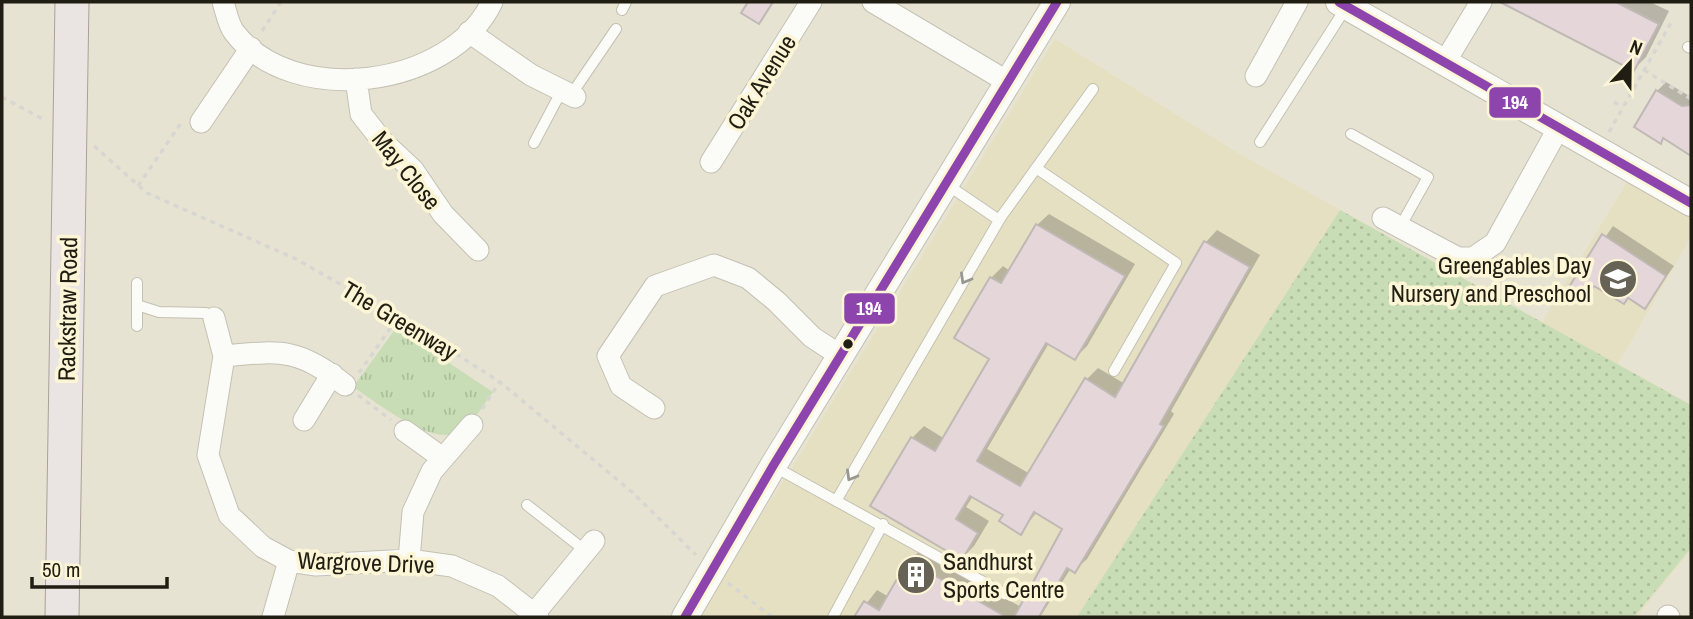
<svg xmlns="http://www.w3.org/2000/svg" width="1693" height="619" viewBox="0 0 1693 619" font-family="'Archivo Narrow',sans-serif">
	<defs>
		<pattern id="grass-tufts" width="24" height="20" patternUnits="userSpaceOnUse" patternTransform="scale(1.75)"><rect width="24" height="20" fill="#c8ddb5"/><path d="M3 7l-1-3M5 7V3M7 7l1-3M15 17l-1-3M17 17v-4M19 17l1-3" fill="none" stroke="#acbd9b"/></pattern>
		<pattern id="park-dots" width="8" height="8" patternUnits="userSpaceOnUse" patternTransform="scale(1.75)"><rect width="8" height="8" fill="#c8ddb5"/><path d="M2 2h.1M6 6h.1" fill="none" stroke="#acbd9b" stroke-width="1.8" stroke-linecap="round"/></pattern>
	</defs>
	<rect width="100%" height="100%" fill="#e7e3d2"/>
	<path fill="#e6e0c3" d="M1055,39l183,114 307,171 -2,-4 84,-138 64,37v18l-73,127 73,41v145l-54,67h-942l98,-151z"/>
	<path fill="url(#grass-tufts)" d="M396,328l97,64c-9,12 -20,31 -32,39 -28,18 -84,-29 -108,-44z"/>
	<path fill="url(#park-dots)" d="M1340,210l351,195v143l-57,69h-557z"/>
	<path fill="#0003" d="M1516,2h134l19,9 -23,46 -12,12 -121,-62z
		M1666,82l25,15v57l-27,-17 -4,4 -23,-15 20,-35z
		M1049,214l86,50 -48,82 -12,12 -26,-15 -62,106 43,25 57,-95 11,-11 27,16 81,-142 11,-12 43,25 -89,156 3,3 -87,145 -12,11 -4,-2 -31,49h-184l21,-27 12,7 20,-36 12,-11 100,57 43,-79 -27,-16 -17,21 -15,-18 -32,-19 -7,11 23,14 -15,25 -12,12 -50,-120 12,-12 21,13 47,-81 -1,-80 12,-12 7,5 27,-46z
		M1613,226l61,40 -29,41 -16,-10 -33,-12 -11,11 -14,-9z"/>
	<path fill="#e4d6d9" stroke="#bfb8b4" stroke-width="2" d="M748,2h25l-14,22 -18,-11z
		M1500,2h116l43,22 -25,47z
		M1656,90l26,16 9,-1v51l-28,-18 -2,6 -27,-17z
		M1036,224l89,52 -50,84 -29,-17 -69,118 43,25 65,-108 30,19 89,-156 46,26 -90,157 4,2 -89,147 -8,-5 -28,49h-25l48,-88 -28,-17 -13,23 -22,-14 4,-6 -33,-19 -14,23 22,14 -16,27 -92,-54 41,-69 24,14 54,-92 -35,-21 36,-61 11,6z
		M1602,234l64,42 -21,33 -17,-11 -4,6 -30,-18 -8,13 -17,-12z
		M908,560l98,57h-152l10,-16 15,9z"/>
	<g fill="none" stroke-linecap="round" stroke-linejoin="round">
		<defs>
			<path id="service" d="M622,10l4,-8
				M1688,47l3,1
				M571,95l45,-66
				M1351,134l77,43 -28,50
				M1260,142l87,-136
				M534,143l28,-53
				M1036,168l140,95 -62,108
				M946,184l53,36
				M137,283v43
				M137,305l22,7 47,1 8,5
				M773,466l232,128
				M836,501l165,-284 92,-128
				M527,505l60,47
				M833,617l50,-93"/>
			<path id="minor" d="M223,2c3,9 5,22 11,30 58,77 217,56 258,-30
				M873,2l135,80
				M469,32l62,43 44,22
				M1445,62l36,-60
				M1256,76l41,-74
				M356,79l5,35 22,28 30,28 30,44 35,36
				M201,122l50,-74
				M711,162l100,-160
				M1383,218l75,40h15l22,-15 64,-116
				M214,318l10,38 -16,99 21,60 34,32 26,14 27,4 93,-5 43,6 46,20 40,31
				M224,356c56,-5 74,-9 121,29
				M654,408l-33,-22 -13,-30 47,-70 59,-21 34,13 28,23 36,36 29,19
				M304,420l28,-46
				M405,431l36,26
				M409,560l4,-48 19,-41 40,-46
				M534,614l60,-73
				M1668,616l1,1
				M273,617l16,-56"/>
			<path id="tertiary" d="M1339,2l352,201
				M685,617l88,-151 284,-464"/>
			<path id="primary" d="M62,617l10,-615"/>
		</defs>
		<use href="#service" stroke="#c4c1b3" stroke-width="12"/>
		<use href="#minor" stroke="#c4c1b3" stroke-width="23"/>
		<use href="#tertiary" stroke="#c4c1b3" stroke-width="28"/>
		<use href="#primary" stroke="#aba098" stroke-width="35"/>
		<path stroke="#d8d6d1" stroke-width="3.5" stroke-dasharray="5 5" stroke-linecap="butt" d="M262,31l19,-29
			M1644,70l47,29
			M2,97l44,24
			M1614,102l9,5
			M1609,132l63,-111
			M94,146l53,47 149,66 102,58 102,65 132,110 64,63
			M138,186l43,-63
			M359,373l39,-56
			M358,395l33,25
			M482,409l17,-26
			M728,583l44,34"/>
		<use href="#service" stroke="#fbfbf8" stroke-width="10"/>
		<use href="#minor" stroke="#fbfbf8" stroke-width="21"/>
		<use href="#tertiary" stroke="#fbfbf8" stroke-width="26"/>
		<use href="#primary" stroke="#eae5e2" stroke-width="33"/>
		<defs>
			<path id="bus-1" d="M1339,2l352,201
				M685,617l88,-151 284,-464"/>
		</defs>
		<use href="#bus-1" stroke="#fdf6d6" stroke-width="14"/>
		<use href="#bus-1" stroke="#8e44ad" stroke-width="9"/>
	</g>
	<defs><path id="oneway-chevron" d="M-2-3.5L2.5 0L-2 3.5" fill="none" stroke-width="1.6" stroke-linecap="round" stroke-linejoin="round" transform="scale(1.75)"/></defs>
	<g stroke="#989790">
		<use href="#oneway-chevron" transform="translate(965 279) rotate(120)"/>
		<use href="#oneway-chevron" transform="translate(851 476) rotate(120)"/>
	</g>
	<defs>
		<symbol id="school-disc" viewBox="-11 -11 22 22"><circle r="9.5" fill="#666255" stroke="#fdf6d6"/><path d="M0-5L7-2L0 1L-7-2ZM-4 1L0 2.5L4 1V4Q0 6-4 4Z" fill="#fff"/></symbol>
		<symbol id="building-disc" viewBox="-11 -11 22 22"><circle r="9.5" fill="#666255" stroke="#fdf6d6"/><path d="M-4-6H4V6H1V3H-1V6H-4ZM-2.5-4.3h1.7v1.8h-1.7ZM.8-4.3h1.7v1.8H.8ZM-2.5-1h1.7V.8h-1.7ZM.8-1h1.7V.8H.8Z" fill="#fff"/></symbol>
	</defs>
	<g fill-rule="evenodd">
		<use href="#school-disc" x="1596" y="257" width="44" height="44"/>
		<use href="#building-disc" x="894" y="553" width="44" height="44"/>
	</g>
	<circle fill="#201d12" stroke="#fdf6d6" stroke-width="2.5" cx="848" cy="344" r="6"/>
	<g text-anchor="middle" dominant-baseline="central" stroke-width="7" stroke-linejoin="round" paint-order="stroke">
		<g font-size="24" fill="#201d12" stroke="#fdf6d6">
			<text transform="translate(761 82) rotate(-58)">Oak Avenue</text>
			<text transform="translate(407 170) rotate(51)">May Close</text>
			<text transform="translate(67 309) rotate(-89)">Rackstraw Road</text>
			<text transform="translate(400 320) rotate(31)">The Greenway</text>
			<text transform="translate(366 562) rotate(2)">Wargrove Drive</text>
		</g>
		<g font-size="24" fill="#201d12" stroke="#fdf6d6" text-anchor="end">
			<text x="1591" y="265">Greengables Day<tspan x="1591" dy="28">Nursery and Preschool</tspan></text>
			<text x="943" y="561" text-anchor="start">Sandhurst<tspan x="943" dy="28">Sports Centre</tspan></text>
		</g>
	</g>
	<g stroke="#fdf6d6" stroke-width="2.5">
		<rect x="1488" y="86" width="54" height="33" rx="7" fill="#8e44ad"/>
		<rect x="843" y="292" width="53" height="33" rx="7" fill="#8e44ad"/>
	</g>
	<g font-size="19" text-anchor="middle" font-weight="bold" fill="#fff">
		<text x="1515" y="109">194</text>
		<text x="869" y="315">194</text>
	</g>
	<rect width="1693" height="619" fill="none" stroke="#201d12" stroke-width="7"/>
	<g transform="translate(1630 63) rotate(22)" stroke="#fdf6d6" stroke-width="5" paint-order="stroke">
	<path d="M0-5L12 26L0 18L-12 26Z" fill="#201d12"/>
	<text y="-10" font-size="19" font-weight="bold" text-anchor="middle" fill="#201d12">N</text>
	</g>
	<path d="M32 577v10h135v-10" fill="none" stroke="#201d12" stroke-width="3.5"/>
	<text x="42" y="577" font-size="21" fill="#201d12" stroke="#fdf6d6" stroke-width="5" paint-order="stroke">50 m</text>
</svg>
